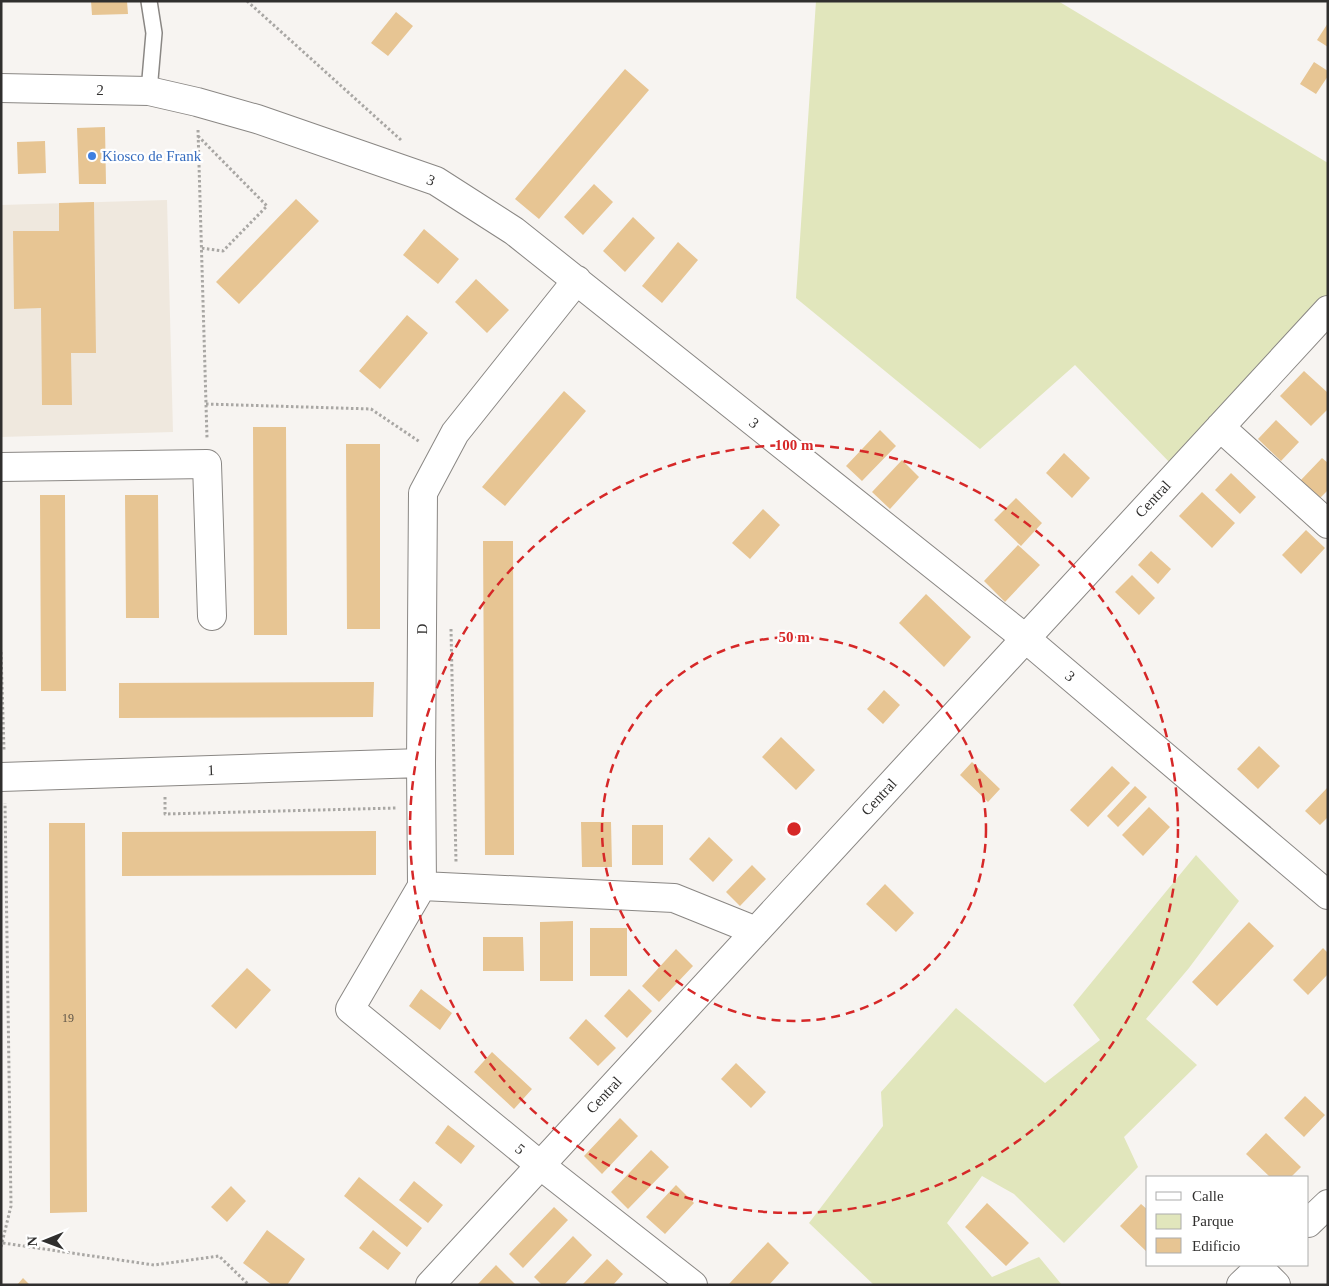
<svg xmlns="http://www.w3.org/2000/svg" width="1329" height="1286" viewBox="0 0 1329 1286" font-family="Georgia,serif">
	<rect width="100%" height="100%" fill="#f7f4f1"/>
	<path fill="#efe8de" d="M167,200l6,232 -172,5v-232z"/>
	<path fill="#e1e6bc" d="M816,1h242l270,162v142l-154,162 -99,-102 -95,84 -184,-151z
		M1196,855l43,46 -50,67 -43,51 51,46 -73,72 14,30 -74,76 -50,-49 -32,-18 -35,47 45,54 47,-20 23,28h-188l-65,-62 74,-97 -2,-34 75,-84 89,75 55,-43 -27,-35z"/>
	<path fill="#e7c593" d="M91,1h36l1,13 -36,1z
		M396,12l17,14 -25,30 -17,-13z
		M1328,23v24l-11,-7z
		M1314,62l14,9v5l-12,18 -16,-10z
		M625,69l24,21 -110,129 -24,-20z
		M105,127l1,57h-27l-2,-56z
		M45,141l1,32 -28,1 -1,-32z
		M594,184l19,18 -30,33 -19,-18z
		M296,199l23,22 -80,83 -23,-22z
		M94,202l2,151h-25l1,52h-30l-1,-97 -27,1 -1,-78h46v-28z
		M633,217l22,21 -30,34 -22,-21z
		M424,229l35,30 -21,25 -35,-29z
		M678,242l20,18 -36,43 -20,-17z
		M476,279l33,31 -22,23 -32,-31z
		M407,315l21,18 -48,56 -21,-18z
		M1304,371l24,22v16l-17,17 -31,-30z
		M564,391l22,20 -81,95 -23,-19z
		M1276,420l23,22 -18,19 -23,-22z
		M253,427h33l1,208h-33z
		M880,430l16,16 -34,35 -16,-15z
		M346,444h34v185h-33z
		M1064,453l26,25 -18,20 -26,-25z
		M1322,458l6,5v27l-9,9 -19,-18z
		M902,460l17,17 -29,32 -18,-17z
		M1231,473l25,24 -16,17 -25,-24z
		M1202,492l33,31 -23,25 -33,-32z
		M40,495h25l1,196h-25z
		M125,495h33l1,123h-33z
		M1016,498l26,25 -21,23 -27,-26z
		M763,509l17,16 -30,34 -18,-16z
		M1306,530l19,18 -24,26 -19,-19z
		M483,541h30l1,314h-29z
		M1018,545l22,20 -35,37 -21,-21z
		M1151,551l20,18 -13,15 -20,-19z
		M1132,575l23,23 -16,17 -24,-23z
		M926,594l45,43 -27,30 -45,-44z
		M374,682l-1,35 -254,1v-35z
		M884,690l16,15 -17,19 -16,-15z
		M781,737l34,33 -19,20 -34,-33z
		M1259,746l21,20 -22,23 -21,-20z
		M972,762l28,27 -12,13 -28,-27z
		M1112,766l18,17 -42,44 -18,-17z
		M1135,786l12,11 -29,30 -11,-11z
		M1328,787v30l-8,8 -15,-14z
		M1149,807l21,20 -27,29 -21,-21z
		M581,822h30l1,45h-30z
		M49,823h36l2,389 -37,1z
		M632,825h31v40h-31z
		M376,831v44l-254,1v-44z
		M709,837l24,23 -20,22 -24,-23z
		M752,865l14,14 -26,27 -14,-14z
		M885,884l29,29 -18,19 -30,-28z
		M573,921v60h-33v-59z
		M1249,922l25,24 -57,60 -25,-24z
		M590,928h37v48h-37z
		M483,937h40l1,34h-41z
		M1323,948l5,5v21l-20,21 -15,-15z
		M676,949l17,17 -34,36 -17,-16z
		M247,968l24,22 -35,39 -25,-23z
		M421,989l31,24 -12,17 -31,-24z
		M629,989l23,22 -25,27 -23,-22z
		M586,1019l30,29 -18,18 -29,-28z
		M492,1052l40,37 -18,20 -40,-37z
		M736,1063l30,29 -15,16 -30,-29z
		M1305,1096l20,19 -21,22 -20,-19z
		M620,1118l18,18 -36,38 -18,-18z
		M448,1125l27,21 -14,18 -26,-21z
		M1266,1133l35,34 -10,10h-21l-24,-23z
		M651,1150l18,17 -41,42 -17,-17z
		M359,1177l63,51 -15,19 -63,-51z
		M414,1181l29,24 -15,18 -29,-23z
		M676,1185l18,18 -29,31 -19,-17z
		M231,1186l15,15 -19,21 -16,-15z
		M987,1203l42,40 -23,23 -41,-39z
		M1141,1204l7,6v43l-28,-27z
		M554,1207l14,13 -45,48 -14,-14z
		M267,1230l38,29 -18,26h-15l-29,-22z
		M373,1230l28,23 -13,17 -29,-22z
		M573,1236l19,19 -28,30h-22l-8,-8z
		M768,1242l21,21 -20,22h-41z
		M607,1259l16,15 -10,11h-31z
		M496,1265l20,20h-39z
		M23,1278l7,7h-13z"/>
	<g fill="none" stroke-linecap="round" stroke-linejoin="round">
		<defs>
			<path id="service" d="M149,91l5,-58 -5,-32"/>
			<path id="minor" d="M1,88l148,3 48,11 60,17 179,62 78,50 511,407 303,257
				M577,280l-122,153 -32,60 -2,270 1,123 -72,123 190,156 153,120
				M1220,427l108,97
				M1,467l206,-3 5,152
				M1,777l420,-14
				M422,886l252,12 82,33
				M1259,1268l17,17
				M430,1285l898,-975"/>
			<path id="tertiary" d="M1308,1223l20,-19
				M1241,1285l21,-20"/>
		</defs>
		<use href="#service" stroke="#8a8784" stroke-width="18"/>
		<use href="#minor" stroke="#8a8784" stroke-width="30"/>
		<use href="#tertiary" stroke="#8a8784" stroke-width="30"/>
		<path stroke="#a9a7a4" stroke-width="3" stroke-dasharray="2.5 2.5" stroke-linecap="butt" d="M247,1l154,139
			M198,130l9,308
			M198,136l69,70 -44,45 -22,-3
			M206,404l165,5 49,33
			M451,629l5,233
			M1,652l3,99
			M165,797v17l231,-6
			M3,1243l151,22 65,-9 30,29
			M1,1247l10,-41 -6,-403"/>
		<use href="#service" stroke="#fff" stroke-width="15"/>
		<use href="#minor" stroke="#fff" stroke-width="28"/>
		<use href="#tertiary" stroke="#fff" stroke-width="28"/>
	</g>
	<g fill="none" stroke="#d62828" stroke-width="2.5" stroke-dasharray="9 6">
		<circle cx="794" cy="829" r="192"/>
		<circle cx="794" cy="829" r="384"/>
	</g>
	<circle fill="#3f7fe0" stroke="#fff" stroke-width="2" cx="92" cy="156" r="5"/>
	<g text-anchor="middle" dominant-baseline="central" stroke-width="4.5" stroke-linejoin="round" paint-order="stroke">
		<g font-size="12" fill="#5e5447">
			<text x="68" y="1018">19</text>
		</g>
		<g font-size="15" fill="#302f2e" stroke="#fff">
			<text transform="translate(100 90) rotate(1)">2</text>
			<text transform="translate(431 180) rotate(23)">3</text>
			<text transform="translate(754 423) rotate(39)">3</text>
			<text transform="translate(1153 499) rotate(-47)">Central</text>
			<text transform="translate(422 629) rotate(-89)">D</text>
			<text transform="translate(1070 676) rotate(40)">3</text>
			<text transform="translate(211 770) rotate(-2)">1</text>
			<text transform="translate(879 797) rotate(-47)">Central</text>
			<text transform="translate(604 1095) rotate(-47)">Central</text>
			<text transform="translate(520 1149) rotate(39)">5</text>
		</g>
		<g font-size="15" fill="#366cbe" stroke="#fff" text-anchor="start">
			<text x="102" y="156">Kiosco de Frank</text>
		</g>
	</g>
	<circle cx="794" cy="829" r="8" fill="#d62828" stroke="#fff" stroke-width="2.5"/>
	<g font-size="15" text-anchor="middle" font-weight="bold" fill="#d62828" stroke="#fff" stroke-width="4.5" stroke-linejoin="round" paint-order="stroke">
		<text x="794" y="450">100 m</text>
		<text x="794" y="642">50 m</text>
	</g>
	<rect width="1329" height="1286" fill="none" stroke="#302f2e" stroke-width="5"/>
	<rect x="1146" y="1176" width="162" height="90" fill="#ffffff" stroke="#acacab"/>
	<rect x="1156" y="1192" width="25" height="8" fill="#ffffff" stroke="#acacab"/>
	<text x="1192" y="1201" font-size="15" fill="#302f2e">Calle</text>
	<rect x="1156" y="1214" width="25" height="15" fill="#e1e6bc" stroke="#acacab"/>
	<text x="1192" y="1226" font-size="15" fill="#302f2e">Parque</text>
	<rect x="1156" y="1238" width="25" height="15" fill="#e7c593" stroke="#acacab"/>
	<text x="1192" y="1251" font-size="15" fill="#302f2e">Edificio</text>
	<g transform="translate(45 1241) rotate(269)" stroke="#ffffff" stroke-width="4" paint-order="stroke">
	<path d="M0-4L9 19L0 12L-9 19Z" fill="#302f2e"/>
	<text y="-8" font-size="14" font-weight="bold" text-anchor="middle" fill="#302f2e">N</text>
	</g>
</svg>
